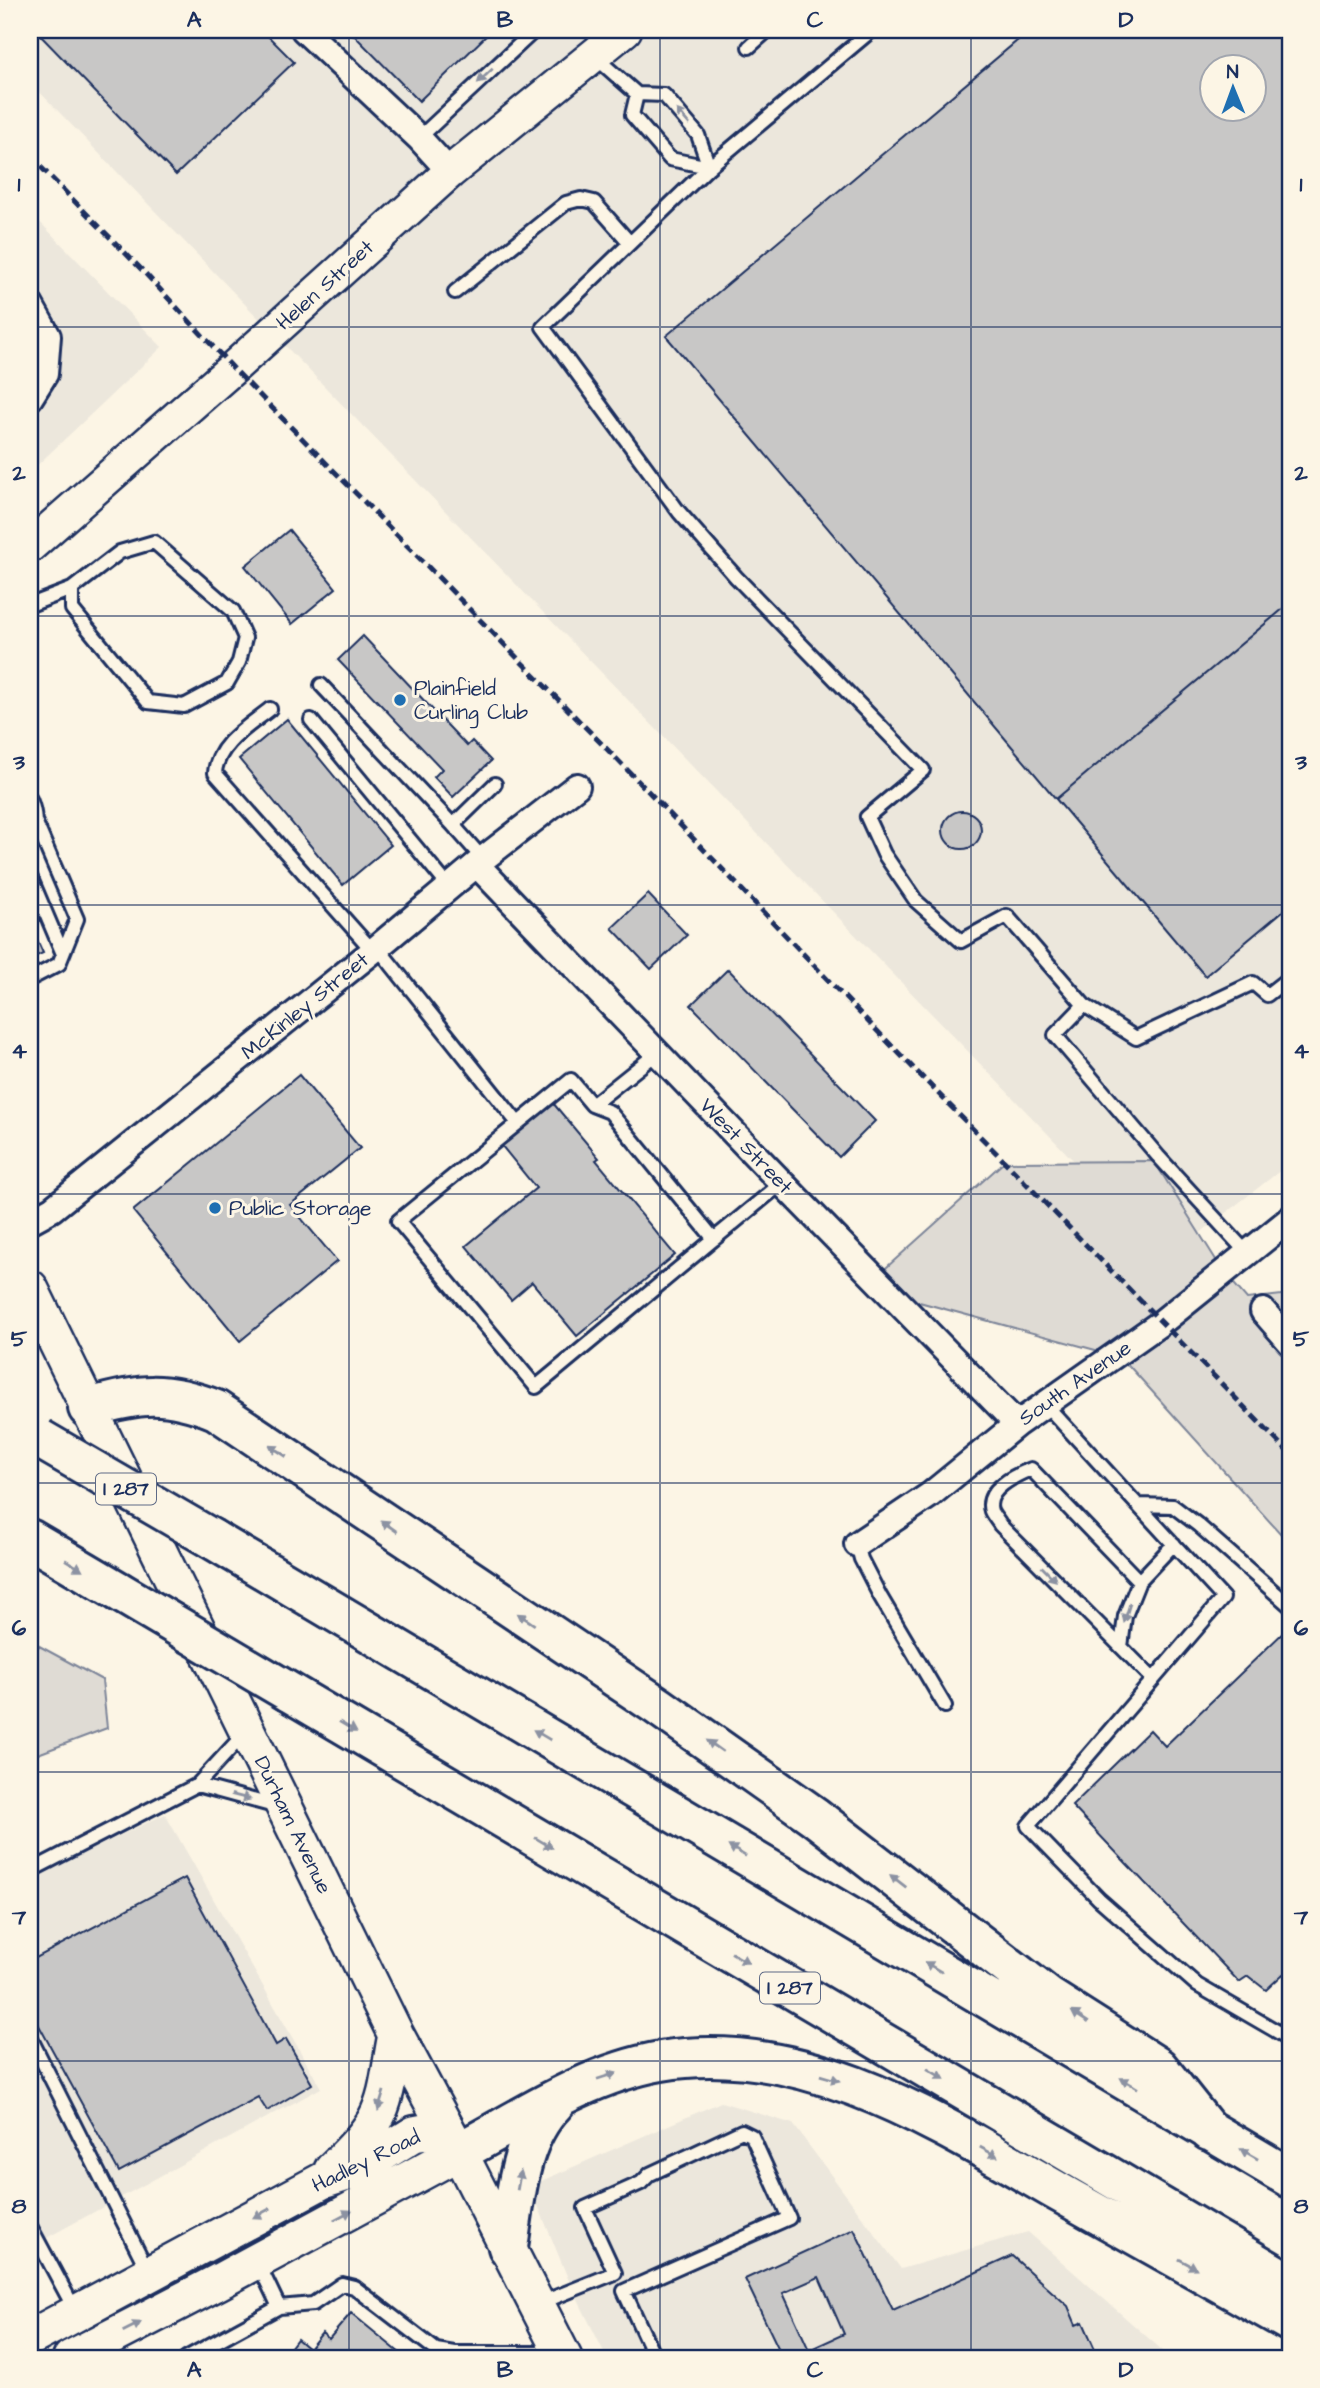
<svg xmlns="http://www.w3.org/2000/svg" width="1320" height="2388" viewBox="0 0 1320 2388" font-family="'Architects Daughter',sans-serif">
	<rect width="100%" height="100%" fill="#fcf5e5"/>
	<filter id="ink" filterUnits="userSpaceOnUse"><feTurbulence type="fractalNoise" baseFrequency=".0143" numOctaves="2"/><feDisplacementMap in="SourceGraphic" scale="14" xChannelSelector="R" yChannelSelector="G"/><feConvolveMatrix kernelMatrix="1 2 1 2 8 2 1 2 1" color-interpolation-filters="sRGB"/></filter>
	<g filter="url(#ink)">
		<path fill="#ece7dc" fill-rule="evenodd" d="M30,30h1260v1133l-122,95 -1138,-1176zM1212,66h42v42h-42z
			M30,212l132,135 -132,125z
			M165,1814l156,274 -291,159v-368z
			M721,2102l72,22 108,145 127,-37 143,126h-564l-35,-70 -42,-102z"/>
		<path fill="#dfdbd4" stroke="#7d8599" stroke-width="2" d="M1154,1161l69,110 24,28 43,-5v250l-169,-187 -220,-60 -23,-22 126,-113z
			M30,1641l72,39 5,48 -77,29z"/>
		<path fill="#c8c7c6" stroke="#1b2f5e" stroke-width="2" fill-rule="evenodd" d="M35,30h227l32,32 -118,113z
			M349,30h143l-73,71z
			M1030,30h260v573l-234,196 -390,-463zM1212,66h42v42h-42z
			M289,530l47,58 -44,36 -47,-58z
			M1290,603v302l-85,71 -149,-177z
			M363,636l104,110 5,-5 19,20 -38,36 -19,-20 8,-8 -104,-109z
			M287,719l104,126 -48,40 -104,-126z
			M943 830a19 19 0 1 1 38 0a19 19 0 1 1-38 0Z
			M648,894l39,41 -36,34 -39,-41z
			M30,924l13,29 -13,6z
			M728,969l147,152 -36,36 -148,-152z
			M299,1075l61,73 -70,57 47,56 -97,80 -107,-130z
			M553,1103l46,55 -3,2 79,95 -98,81 -45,-54 -21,18 -45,-54 70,-58 -35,-43z
			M1290,1626v354l-7,-6 -17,16 -18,-14 -9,6 -167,-176 78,-76 15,16z
			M185,1878l91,167 10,-6 26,45 -45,27 -9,-14 -139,75 -89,-163v-48z
			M854,2229l39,81 119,-54 56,50 8,19 7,-3 16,36h-316l-38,-79zM819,2277l25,57 -35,16 -26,-57z
			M351,2313l55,45h-139l8,-9 9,7 13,-17 12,10 13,-16 7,6z"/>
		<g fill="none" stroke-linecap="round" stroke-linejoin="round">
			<defs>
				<path id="service" d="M872,30l-163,137 -166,160 136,185 57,65 187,193 -56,47 17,37 32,47 45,40 46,-25 77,89 -29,30 103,121 89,97
					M749,47l19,-17
					M594,56l43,38 27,1 34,40 11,32
					M637,94l-5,21 38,44 39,8
					M419,138l116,-108
					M455,292l111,-89 15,-4 13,3 36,41
					M30,605l42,-16 48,-37 34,-10 79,69 12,27 -6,24 -12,21 -43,23 -36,-4 -76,-93v-20
					M321,685l132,140
					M270,709c-21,17 -53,35 -55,64l158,178
					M311,720l138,167
					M30,799c6,15 6,25 2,41l-2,1
					M483,859l-30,-34 42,-41
					M30,876l33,78
					M378,948l139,174
					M30,979l29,-15 18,-45 -41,-96
					M1084,1005l52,33 117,-55 14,12 23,-18
					M571,1080l21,25 18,7 104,127 -178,148 -138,-166z
					M592,1105l65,-52
					M714,1239l68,-56
					M1045,1404l178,194 -195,228 71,73 98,86 93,54
					M1139,1505l34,1 25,19 92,81
					M857,1544l4,15 19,37 65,110
					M1121,1647l4,-31 14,-35
					M1153,1679l-153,-154c-2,-4 -7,-9 -9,-14 -7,-21 25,-36 40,-42l108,112 35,-37
					M197,1785l81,22
					M30,1871l167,-86 47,-51
					M30,2037l118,234
					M30,2226l46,86
					M258,2263l21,44
					M538,2304l77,-31 -30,-65 56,-25 9,-9 92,-43 10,5 37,82 -165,73 31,67
					M186,2358l93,-51 34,-3 29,-20 12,3 82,63 18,3h103"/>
				<path id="minor" d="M304,30l115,108 31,34
					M30,304l18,32 -3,38 -15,24
					M477,865l305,318 235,241
					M30,1221l22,-12 321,-258 110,-92 94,-73
					M1263,1311l27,31
					M857,1544l73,-49 87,-71 145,-102 128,-103"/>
				<path id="tertiary" d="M30,546l203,-178 217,-196 175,-142"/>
				<path id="secondary" d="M30,1288l366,747 63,117 105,206
					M332,2170c16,-16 32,-31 43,-50 14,-25 15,-58 21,-85
					M30,2338l292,-157 34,-11 58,-36 16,-3 15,6 14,15
					M71,2358l147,-76 241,-130"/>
				<path id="motorway" d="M88,1408c52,-15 77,-18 128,2l442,296 156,110 234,181 110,70 51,64
					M30,1539l88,52
					M212,1539l1078,639
					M289,1692l1001,591
					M459,2152c65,-35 128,-78 202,-91 147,-24 282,65 403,134 76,42 151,85 226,127
					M508,2247c8,-51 10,-106 47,-144"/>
			</defs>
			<use href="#service" stroke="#1b2f5e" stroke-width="18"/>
			<use href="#minor" stroke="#1b2f5e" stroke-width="30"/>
			<use href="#tertiary" stroke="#1b2f5e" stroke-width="37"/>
			<use href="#secondary" stroke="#1b2f5e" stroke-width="40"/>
			<use href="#motorway" stroke="#1b2f5e" stroke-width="44"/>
			<use href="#service" stroke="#fcf5e5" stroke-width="12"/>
			<use href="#minor" stroke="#fcf5e5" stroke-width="24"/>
			<use href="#tertiary" stroke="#fcf5e5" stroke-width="32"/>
			<use href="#secondary" stroke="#fcf5e5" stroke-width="35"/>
			<use href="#motorway" stroke="#fcf5e5" stroke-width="38"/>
			<path stroke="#1b2f5e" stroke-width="5" stroke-dasharray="10 5" stroke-linecap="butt" d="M30,156l112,114 91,98 414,422 203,213 440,451"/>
			<defs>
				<path id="motorway-bridge" d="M40,1439l172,100
					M118,1591l171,101"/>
			</defs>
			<use href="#motorway-bridge" stroke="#1b2f5e" stroke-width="44" stroke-linecap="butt"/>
			<use href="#motorway-bridge" stroke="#fcf5e5" stroke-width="38"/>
		</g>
		<defs><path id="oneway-solid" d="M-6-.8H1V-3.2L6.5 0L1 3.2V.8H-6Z" transform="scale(1.75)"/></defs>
		<g fill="#8c92a2">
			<use href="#oneway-solid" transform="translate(485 76) rotate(137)"/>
			<use href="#oneway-solid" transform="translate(683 117) rotate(-131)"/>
			<use href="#oneway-solid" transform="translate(278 1451) rotate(-147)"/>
			<use href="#oneway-solid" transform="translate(389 1526) rotate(-145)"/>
			<use href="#oneway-solid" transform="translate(74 1565) rotate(31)"/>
			<use href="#oneway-solid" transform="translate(1049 1574) rotate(45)"/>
			<use href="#oneway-solid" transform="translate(1127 1613) rotate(107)"/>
			<use href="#oneway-solid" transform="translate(526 1619) rotate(-146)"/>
			<use href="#oneway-solid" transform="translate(348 1727) rotate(31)"/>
			<use href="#oneway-solid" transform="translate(542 1735) rotate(-149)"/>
			<use href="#oneway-solid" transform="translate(715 1746) rotate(-145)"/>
			<use href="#oneway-solid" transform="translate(241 1797) rotate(15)"/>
			<use href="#oneway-solid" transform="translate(544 1843) rotate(31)"/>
			<use href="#oneway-solid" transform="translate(737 1851) rotate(-149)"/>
			<use href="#oneway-solid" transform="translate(898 1881) rotate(-142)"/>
			<use href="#oneway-solid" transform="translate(740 1958) rotate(31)"/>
			<use href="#oneway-solid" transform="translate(933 1967) rotate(-149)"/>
			<use href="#oneway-solid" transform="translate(1080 2017) rotate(-147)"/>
			<use href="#oneway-solid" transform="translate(936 2074) rotate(31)"/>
			<use href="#oneway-solid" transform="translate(607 2076) rotate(-18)"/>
			<use href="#oneway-solid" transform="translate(830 2078) rotate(16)"/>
			<use href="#oneway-solid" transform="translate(1129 2083) rotate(-149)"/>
			<use href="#oneway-solid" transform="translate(381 2101) rotate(107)"/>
			<use href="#oneway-solid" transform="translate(989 2152) rotate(29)"/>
			<use href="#oneway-solid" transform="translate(1249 2154) rotate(-150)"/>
			<use href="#oneway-solid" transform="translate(519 2180) rotate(-80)"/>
			<use href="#oneway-solid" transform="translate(262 2213) rotate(152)"/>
			<use href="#oneway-solid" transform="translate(343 2215) rotate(-28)"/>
			<use href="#oneway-solid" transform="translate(1188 2264) rotate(29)"/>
			<use href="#oneway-solid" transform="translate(132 2327) rotate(-27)"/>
		</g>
	</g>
	<path fill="none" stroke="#1b2f5e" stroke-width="2" stroke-opacity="0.55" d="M349,30v2328M660,30v2328M971,30v2328M30,327h1260M30,616h1260M30,905h1260M30,1194h1260M30,1483h1260M30,1772h1260M30,2061h1260"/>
	<g fill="#1f6fb2" stroke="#fcf5e5" stroke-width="2.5">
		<circle cx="400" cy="700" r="7"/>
		<circle cx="215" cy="1208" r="7"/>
	</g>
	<g text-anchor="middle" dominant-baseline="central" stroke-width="6" stroke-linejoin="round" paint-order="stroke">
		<g fill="#fcf5e5" stroke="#5e6a86" stroke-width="2">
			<rect x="96" y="1473.5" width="60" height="31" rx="5"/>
			<rect x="760" y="1972.5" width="60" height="31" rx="5"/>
		</g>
		<g font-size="19" font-weight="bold" fill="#1b2f5e">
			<text x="126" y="1489">I 287</text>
			<text x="790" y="1988">I 287</text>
		</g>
		<g font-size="21" fill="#1b2f5e" stroke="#fcf5e5">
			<text transform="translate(325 285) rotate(-42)">Helen Street</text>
			<text transform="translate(305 1006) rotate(-39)">McKinley Street</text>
			<text transform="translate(746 1146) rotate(46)">West Street</text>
			<text transform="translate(1075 1383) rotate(-35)">South Avenue</text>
			<text transform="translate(293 1825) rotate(64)">Durham Avenue</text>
			<text transform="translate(366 2161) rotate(-26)">Hadley Road</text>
		</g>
		<g font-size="21" fill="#1b2f5e" stroke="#fcf5e5" text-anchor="start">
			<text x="414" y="688">Plainfield<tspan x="414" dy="24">Curling Club</tspan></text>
			<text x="229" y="1208">Public Storage</text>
		</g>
	</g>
	<rect width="1320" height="2388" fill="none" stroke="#fcf5e5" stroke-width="77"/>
	<g transform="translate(1233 88) rotate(359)"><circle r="33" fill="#fcf5e5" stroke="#a2a6af" stroke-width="2"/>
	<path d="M0-5L12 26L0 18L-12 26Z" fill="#1f6fb2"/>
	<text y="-10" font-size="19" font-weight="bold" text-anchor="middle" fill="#1b2f5e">N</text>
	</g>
	<rect x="38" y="38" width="1244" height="2312" fill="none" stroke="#1b2f5e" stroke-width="2.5"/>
	<g font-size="23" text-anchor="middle" font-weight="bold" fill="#1b2f5e">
		<text x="194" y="27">A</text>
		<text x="505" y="27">B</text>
		<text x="815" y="27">C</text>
		<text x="1126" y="27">D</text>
		<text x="19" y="191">1</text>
		<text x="1301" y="191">1</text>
		<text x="19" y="480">2</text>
		<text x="1301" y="480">2</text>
		<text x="19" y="769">3</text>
		<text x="1301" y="769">3</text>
		<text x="19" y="1058">4</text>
		<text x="1301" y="1058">4</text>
		<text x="19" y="1346">5</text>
		<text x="1301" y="1346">5</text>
		<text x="19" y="1635">6</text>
		<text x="1301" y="1635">6</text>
		<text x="19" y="1924">7</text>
		<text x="1301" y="1924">7</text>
		<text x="19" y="2213">8</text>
		<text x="1301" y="2213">8</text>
		<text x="194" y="2377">A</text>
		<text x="505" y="2377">B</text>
		<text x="815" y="2377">C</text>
		<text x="1126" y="2377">D</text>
	</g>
</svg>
